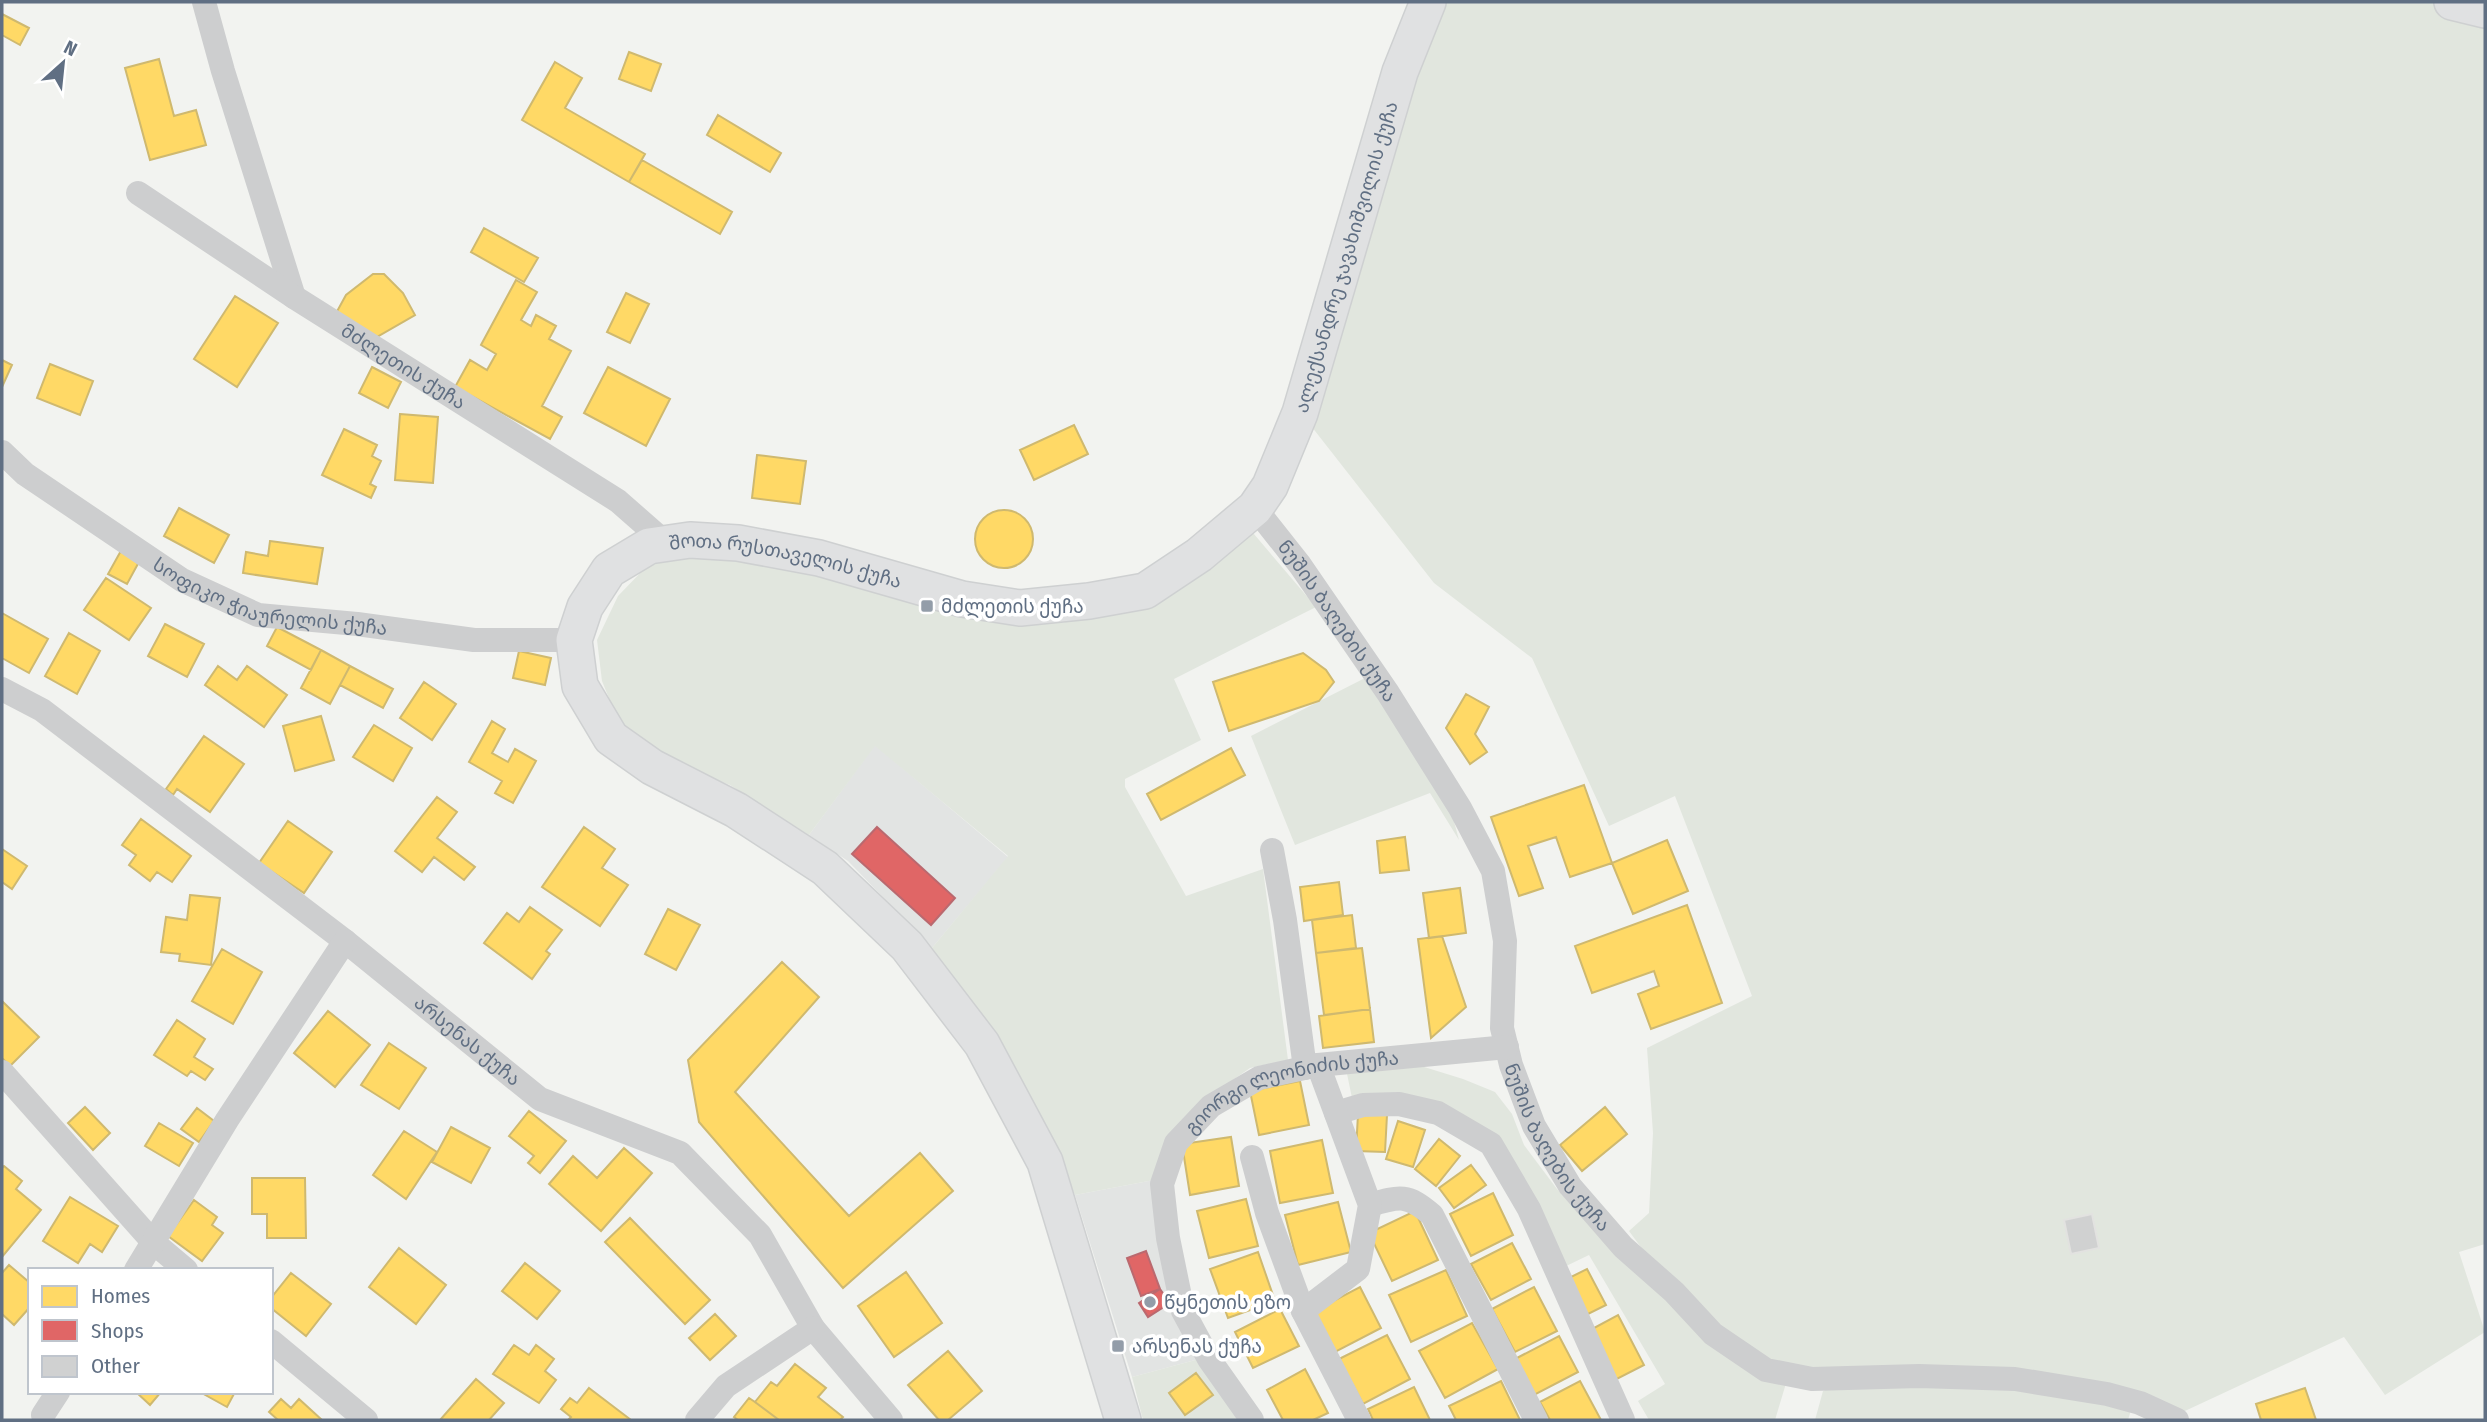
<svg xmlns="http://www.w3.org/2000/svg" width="2487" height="1422" viewBox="0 0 2487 1422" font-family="'Fira Sans Condensed','Noto Sans Georgian',sans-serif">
	<rect width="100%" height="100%" fill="#f2f3f0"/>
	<path fill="#e2e4e3" d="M875,745l133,112 -76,91 -84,-87 -39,-26z
		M1154,1180l45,179 -67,18 -57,-182z"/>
	<path fill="#e1e6de" d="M1428,2h1057v1242l-26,8 26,80 -100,63 -41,-58 -172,80 -65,-23 -341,-24 -92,-78 -45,-61 20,-18 4,-80 -6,-85 105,-52 -77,-200 -66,30 -77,-168 -98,-75 -126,-161z
		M1248,527l68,80 -142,72 27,61 -76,39v8l61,109 77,-27 25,191 -38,8 -47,33 -49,79 -79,15 -56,-121 -46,-70 -41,-56 76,-92 -133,-110 -66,89 -79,-50 -50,-20 -40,-20 -25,-32 -13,-32 -5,-41 21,-44 28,-29 43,-13 62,2 226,62 84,5 62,-14z
		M1369,676l83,138 7,26 -29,-47 -135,52 -44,-109z
		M1421,1066l42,13 32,13 17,22 12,31 33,44 158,157 72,34 -12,40h-126l-11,-19 27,-17 -76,-129 -27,13 -71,-131 -139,-39 -6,-29z
		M1199,1359l43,61h-99l-11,-43z
		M2000,1385l131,25 -3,10h-313l8,-29 7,-3z"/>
	<path fill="#ffd966" stroke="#cfb96f" stroke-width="2" d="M2,14l27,14 -9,17 -18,-10z
		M629,52l32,12 -10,27 -32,-12z
		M159,59l15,57 22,-6 10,35 -56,15 -25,-92z
		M555,62l27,16 -17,30 80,46 -16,28 -107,-62z
		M718,115l63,38 -11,19 -63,-37z
		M642,160l90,52 -12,22 -91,-52z
		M484,228l54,30 -14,24 -53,-30z
		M373,274h11l19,19 12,22 -40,23 -40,-23 11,-20z
		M516,280l21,12 -16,28 10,6 5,-11 20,11 -7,13 22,12 -29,55 20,11 -12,22 -95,-52 15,-27 17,10 9,-16 -15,-9z
		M626,293l23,11 -19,39 -23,-11z
		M235,296l43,27 -41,64 -43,-28z
		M2,360l10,5 -10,22z
		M50,364l43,17 -13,34 -43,-17z
		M372,367l29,15 -13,26 -29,-15z
		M608,367l62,32 -24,47 -62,-33z
		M400,414l38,3 -5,66 -38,-3z
		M1074,425l14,29 -54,26 -14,-30z
		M344,429l33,16 -5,11 9,5 -11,23 6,3 -5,11 -49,-23z
		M757,455l49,6 -6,43 -48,-6z
		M179,508l50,27 -15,28 -50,-27z
		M975 539a29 29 0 1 1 58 0a29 29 0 1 1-58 0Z
		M270,541l53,7 -6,36 -74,-11 3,-21 22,4z
		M122,549l18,11 -13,24 -19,-10z
		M106,578l45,30 -22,32 -45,-30z
		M2,613l46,26 -19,34 -27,-15z
		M165,624l39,20 -17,33 -39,-21z
		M277,627l44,23 -10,20 -44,-24z
		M69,633l31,18 -23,43 -32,-18z
		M321,650l29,16 -20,38 -29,-16z
		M519,651l32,7 -6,27 -32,-7z
		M1303,653l23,17 8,12 -15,19 -90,30 -16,-49z
		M218,666l19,14 10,-14 40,29 -23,32 -59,-42z
		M350,666l43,23 -10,19 -43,-23z
		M424,682l32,22 -24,36 -32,-22z
		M1466,694l23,13 -14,27 12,18 -17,12 -24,-36z
		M321,716l13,44 -39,11 -12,-45z
		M492,721l13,8 -13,24 16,9 7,-13 21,12 -23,42 -18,-10 7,-12 -33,-19z
		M374,725l38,23 -19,33 -40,-24z
		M204,736l40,28 -34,48 -33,-23 -4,6 -7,-6z
		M1231,748l14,27 -84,45 -14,-26z
		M1584,785l28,78 -42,14 -14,-40 -28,9 15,42 -24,8 -28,-79z
		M437,797l20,15 -20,26 38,29 -11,13 -30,-23 -12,15 -27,-21z
		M141,819l50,37 -19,26 -15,-10 -7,9 -21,-16 7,-10 -14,-10z
		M288,821l44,31 -28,41 -45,-30z
		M584,827l31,22 -13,19 26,17 -28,41 -58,-39z
		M1405,837l4,33 -29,3 -3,-32z
		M1667,840l21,51 -55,23 -21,-51z
		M2,849l25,17 -15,23 -10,-7z
		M1339,882l4,33 -39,6 -4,-34z
		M1460,888l6,45 -37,5 -6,-45z
		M190,895l30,3 -9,67 -32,-4 1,-7 -19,-2 5,-35 21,3z
		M1687,905l35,98 -71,26 -13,-35 21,-8 -5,-15 -62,22 -17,-47z
		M530,907l32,23 -16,21 4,3 -18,25 -48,-36 23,-30 12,9z
		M668,909l32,16 -24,45 -31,-16z
		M1352,915l4,33 -40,5 -4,-33z
		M1442,936l24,71 -35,31 -13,-99z
		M1362,948l8,61 -46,6 -8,-62z
		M222,949l40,23 -29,52 -41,-23z
		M782,962l37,35 -84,95 114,124 71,-63 33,38 -110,97 -144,-166 -11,-62z
		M2,1001l37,36 -29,29 -8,-8z
		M1370,1009l4,33 -51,6 -4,-32z
		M328,1011l42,34 -35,42 -41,-34z
		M177,1020l28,19 -11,18 19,12 -8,11 -14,-9 -4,5 -33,-21z
		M389,1043l37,25 -27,41 -38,-24z
		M1300,1081l9,44 -50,10 -9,-44z
		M85,1107l25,26 -17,17 -25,-27z
		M1605,1107l22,27 -45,37 -22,-26z
		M197,1108l17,13 -15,21 -18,-13z
		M529,1111l37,30 -26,32 -12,-10 6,-7 -25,-20z
		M1358,1114l29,1 -2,37 -29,-1z
		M1398,1121l27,9 -12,37 -27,-8z
		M159,1123l34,20 -14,23 -34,-20z
		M451,1127l39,21 -19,35 -39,-21z
		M404,1131l33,21 -31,47 -33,-24z
		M1231,1137l8,49 -49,9 -8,-51z
		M1439,1139l21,17 -24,30 -21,-17z
		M1322,1140l11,53 -53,10 -10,-52z
		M624,1148l28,25 -51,58 -52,-47 24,-28 24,22z
		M1471,1165l15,20 -32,23 -15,-20z
		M4,1166l18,15 -6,8 25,21 -39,47v-89z
		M252,1178h53l1,60h-39v-24h-15z
		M1493,1193l20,42 -42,21 -21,-42z
		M70,1197l48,29 -16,26 -12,-8 -12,19 -35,-22z
		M1246,1199l12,47 -49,12 -12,-47z
		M194,1200l23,17 -5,8 11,8 -21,28 -34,-25z
		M1338,1202l13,50 -53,13 -13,-50z
		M1415,1211l23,49 -46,21 -23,-48z
		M630,1218l80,82 -25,24 -80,-82z
		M1512,1243l19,36 -40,21 -20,-36z
		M399,1248l47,37 -30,39 -47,-37z
		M1258,1252l17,49 -47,17 -18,-49z
		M525,1263l35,28 -23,28 -35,-28z
		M9,1265l21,18v24l-16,18 -12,-11v-41z
		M1587,1269l19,36 -34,17 -19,-36z
		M1446,1270l21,46 -56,26 -22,-47z
		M906,1272l36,51 -48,34 -36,-51z
		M291,1273l40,31 -25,32 -35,-28v-10z
		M1360,1287l21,41 -46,24 -21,-41z
		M1534,1287l23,44 -42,21 -23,-43z
		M1280,1309l19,37 -46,22 -18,-36z
		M715,1314l21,22 -26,24 -21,-22z
		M1618,1315l26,50 -37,19 -26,-49z
		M1472,1323l26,46 -53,29 -26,-47z
		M1387,1335l23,44 -47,25 -24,-45z
		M1559,1336l19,36 -44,23 -19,-36z
		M514,1345l15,10 7,-10 18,14 -9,12 11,9 -17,23 -46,-29z
		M948,1351l34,40 -34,29h-9l-31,-35z
		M795,1364l31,24 -8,9 25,20 -3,3h-61l-24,-18 16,-20 6,4z
		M1305,1369l23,44 -15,7h-30l-16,-30z
		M1196,1373l17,22 -28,20 -16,-22z
		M476,1379l28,24 -15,17h-49z
		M1501,1381l19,39h-64l-7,-14z
		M1580,1381l21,39h-51l-10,-18z
		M1414,1387l16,33h-57l-5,-11z
		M589,1388l42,32h-63l3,-3 -10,-8 9,-11 7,5z
		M2305,1388l11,32h-55l-5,-16z
		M136,1392h25l-11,13z
		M200,1392h35l-8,15z
		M749,1398l6,4 24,18h-41l-4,-3z
		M281,1399l10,9 8,-9 23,21h-44l-9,-8z"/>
	<path fill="#e06666" stroke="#ba696f" stroke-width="2" d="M877,827l78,71 -24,27 -79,-71z
		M1146,1251l14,38 -19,7 -14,-38z
		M1160,1289l10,14 -22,14 -9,-14z"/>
	<path fill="#d0d1d1" stroke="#e2e2e0" stroke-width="2" d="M2092,1214l7,34 -28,6 -7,-34z"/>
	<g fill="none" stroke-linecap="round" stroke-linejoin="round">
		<defs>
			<g id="secondary">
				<path d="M2452,2l33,8"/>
				<path id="s6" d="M1123,1420l-78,-258 -63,-118 -75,-98 -82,-78 -89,-58 -84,-43 -41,-29 -31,-52 -6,-46 11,-33 24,-37 40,-24 41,-6 48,3 81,15 143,41 58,9 69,-7 56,-10 54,-36 56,-47 15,-22 30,-73 100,-341 28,-70"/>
			</g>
		</defs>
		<use href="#secondary" stroke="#ced0d1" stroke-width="38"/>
		<g stroke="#cdcecf" stroke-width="24">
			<path d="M204,2l19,69 71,226"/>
			<path id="s1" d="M138,193l156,104 324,204 49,43"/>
			<path id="s2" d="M2,452l23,22 157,106 76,35 99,9 117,16h100"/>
			<path id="s3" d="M1255,508l45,57 88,128 72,115 33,63 12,70 -3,87 9,37 23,61 36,60 53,61 51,45 39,42 53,36 46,9 107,-3 96,3 92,15 33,9 37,17"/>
			<path id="s4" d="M2,689l40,21 303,231 195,158 140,54 80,82 53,93 78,92"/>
			<path d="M1272,850l13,70 20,148"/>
			<path d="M2,1072l152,171 32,27"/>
			<path d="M1336,1113l27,-8 36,-1 39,9 53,31 38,65 94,211"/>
			<path d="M1252,1157l15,56 36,98 56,109"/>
			<path d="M1370,1205c30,-9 38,-11 62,10l104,205"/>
			<path d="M136,1270l91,-150 118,-179"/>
			<path d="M1303,1311l55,-42 12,-64 -52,-140"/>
			<path d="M271,1341l95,79"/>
			<path d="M43,1415l15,-23"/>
			<path d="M697,1420l29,-34 87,-58"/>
			<path id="s5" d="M1252,1420l-43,-61 -26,-48 -15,-73 -6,-54 14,-41 35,-37 48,-28 59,-13 189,-18"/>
		</g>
		<use href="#secondary" stroke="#e0e1e2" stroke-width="35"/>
	</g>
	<g fill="#939da9" stroke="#fff" stroke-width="2.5">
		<rect x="920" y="599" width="14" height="14" rx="3.5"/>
		<circle cx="1150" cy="1302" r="7"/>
		<rect x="1111" y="1339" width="14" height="14" rx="3.5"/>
	</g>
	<g text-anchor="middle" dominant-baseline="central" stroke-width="7" stroke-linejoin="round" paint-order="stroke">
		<g font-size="19" fill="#606f83" stroke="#fff">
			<text stroke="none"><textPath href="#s6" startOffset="2035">ალექსანდრე ჯავახიშვილის ქუჩა</textPath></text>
			<text stroke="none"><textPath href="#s1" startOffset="317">მძლეთის ქუჩა</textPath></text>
			<text stroke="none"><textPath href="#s6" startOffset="1262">შოთა რუსთაველის ქუჩა</textPath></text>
			<text stroke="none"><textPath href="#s2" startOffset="312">სოფიკო ჭიაურელის ქუჩა</textPath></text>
			<text stroke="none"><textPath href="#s3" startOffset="140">ნუშის ბაღების ქუჩა</textPath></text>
			<text stroke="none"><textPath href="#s4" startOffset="584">არსენას ქუჩა</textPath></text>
			<text stroke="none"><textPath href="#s5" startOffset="434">გიორგი ლეონიძის ქუჩა</textPath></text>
			<text stroke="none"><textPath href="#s3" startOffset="726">ნუშის ბაღების ქუჩა</textPath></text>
		</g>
		<g font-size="19" fill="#606f83" stroke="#fff" text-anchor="start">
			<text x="941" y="606">მძლეთის ქუჩა</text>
			<text x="1164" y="1302">წყნეთის ეზო</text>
			<text x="1132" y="1346">არსენას ქუჩა</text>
		</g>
	</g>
	<rect width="2487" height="1422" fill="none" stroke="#606f83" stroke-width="7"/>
	<rect x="28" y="1268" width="245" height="126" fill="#ffffff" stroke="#bfc5cd" stroke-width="2"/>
	<rect x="42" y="1286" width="35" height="21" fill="#ffd966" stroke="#bfc5cd" stroke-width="2"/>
	<text x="91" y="1303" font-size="21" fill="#606f83">Homes</text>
	<rect x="42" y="1320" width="35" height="21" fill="#e06666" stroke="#bfc5cd" stroke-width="2"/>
	<text x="91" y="1338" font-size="21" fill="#606f83">Shops</text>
	<rect x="42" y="1356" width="35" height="21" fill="#d0d1d1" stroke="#bfc5cd" stroke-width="2"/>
	<text x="91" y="1373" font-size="21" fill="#606f83">Other</text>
	<g transform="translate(63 63) rotate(27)" stroke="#ffffff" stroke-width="5" paint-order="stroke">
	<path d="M0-5L12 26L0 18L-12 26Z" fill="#606f83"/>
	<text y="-10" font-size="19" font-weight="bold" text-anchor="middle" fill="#606f83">N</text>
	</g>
</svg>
